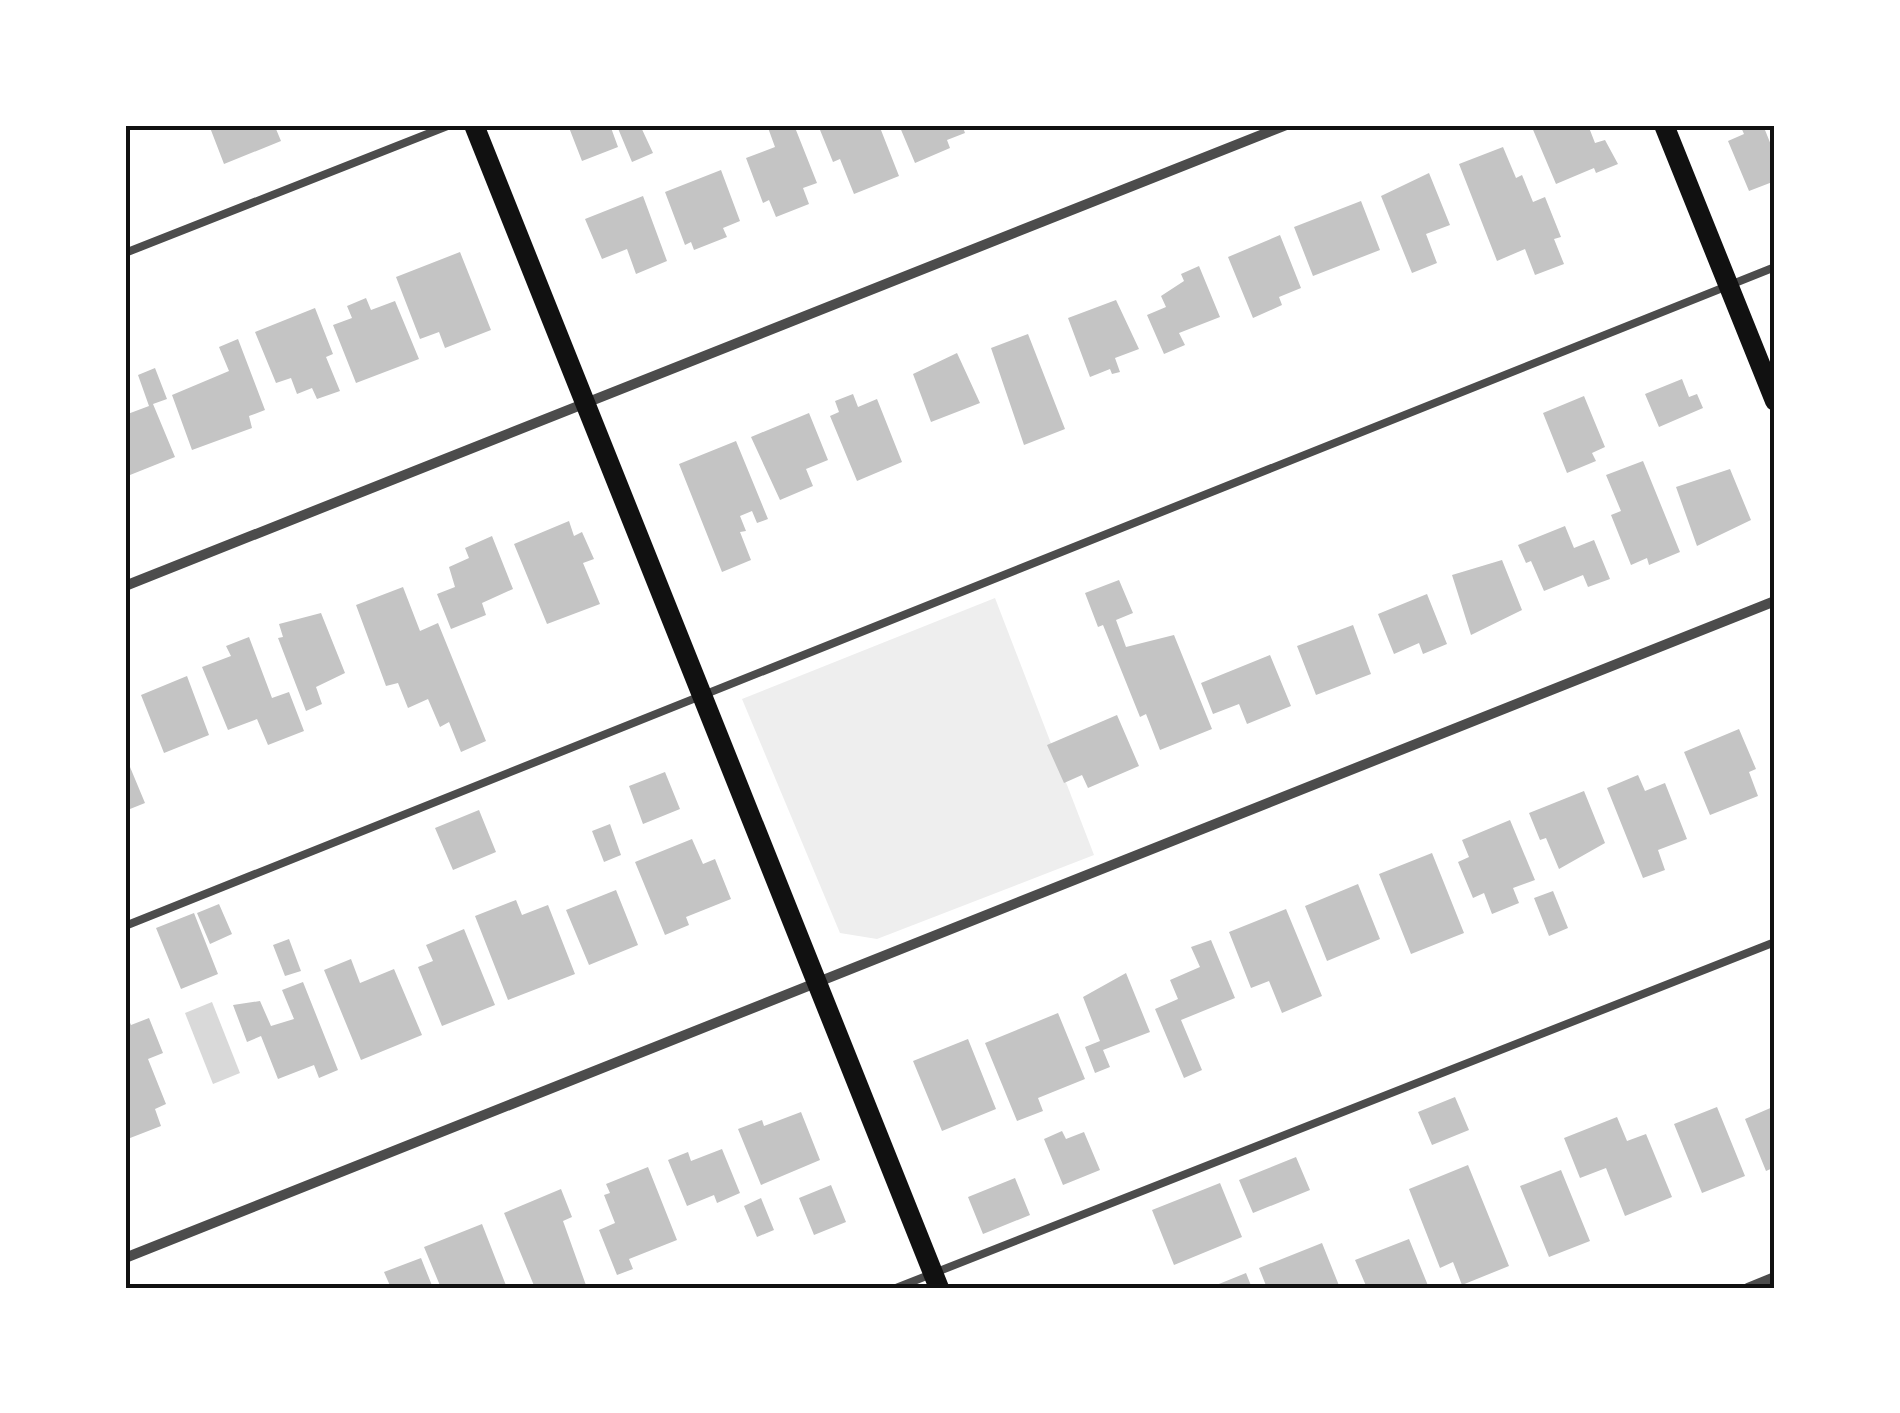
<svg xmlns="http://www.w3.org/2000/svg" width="1900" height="1413" viewBox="0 0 1900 1413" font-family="Ubuntu,sans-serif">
	<rect width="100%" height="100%" fill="#fff"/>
	<path fill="#eee" d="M995,598l99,257 -217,84 -37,-6 -98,-234z"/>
	<path fill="#d9d9d9" d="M212,1002l28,71 -27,11 -28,-71z"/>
	<path fill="#c4c4c4" d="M209,125h76l-9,4 5,12 -57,23z
		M568,125h42l8,22 -36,14z
		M640,125l13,28 -21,9 -15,-36z
		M767,125h27l23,58 -14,5 6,16 -33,13 -7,-17 -6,3 -17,-45 29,-11z
		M818,125h61l20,51 -45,18 -14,-35 -7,3z
		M899,125h63l3,8 -18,7 3,8 -35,15z
		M1531,125h57l7,18 10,-3 13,24 -22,9 -2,-5 -38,16z
		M1740,125h23l12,30v26l-26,10 -21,-50 16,-7z
		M1503,147l13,31 6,-3 11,27 12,-5 16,40 -7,2 10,25 -29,11 -10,-26 -28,12 -38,-97z
		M721,170l19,51 -17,7 4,9 -33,13 -3,-8 -6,3 -20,-53z
		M1429,173l21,52 -24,9 11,29 -25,10 -31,-77z
		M643,196l24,65 -31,13 -9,-25 -25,10 -17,-40z
		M1361,201l19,49 -67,26 -19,-49z
		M1280,235l21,53 -22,9 3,8 -29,13 -25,-61z
		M460,252l31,78 -46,18 -6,-16 -19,7 -24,-62z
		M1199,266l21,51 -41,16 6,12 -21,9 -17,-39 19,-8 -5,-11 23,-15 -3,-7z
		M366,298l5,12 24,-9 24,58 -63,24 -23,-58 19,-7 -5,-12z
		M1116,300l23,49 -24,9 5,14 -8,2 -2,-5 -20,8 -22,-59z
		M315,308l18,46 -7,3 14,34 -23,8 -5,-11 -15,6 -6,-16 -15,5 -21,-51z
		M1028,334l37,95 -41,16 -33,-97z
		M238,339l27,71 -16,6 3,12 -60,22 -20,-55 57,-24 -10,-24z
		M957,353l23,50 -49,19 -18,-48z
		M155,368l12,31 -14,5 22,53 -50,20v-62l24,-9 -11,-31z
		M1682,379l7,18 8,-3 6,14 -44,19 -14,-33z
		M853,394l5,13 19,-8 25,63 -45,19 -27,-65 9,-4 -4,-11z
		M1584,396l21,51 -13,6 4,8 -29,12 -24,-60z
		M809,413l19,47 -22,9 7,17 -33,14 -29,-63z
		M736,441l32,78 -11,4 -5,-12 -12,5 6,15 -6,1 11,28 -29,12 -43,-108z
		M1643,461l37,91 -31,13 -2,-7 -16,7 -20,-50 10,-4 -15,-36z
		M1730,469l21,51 -54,26 -21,-59z
		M569,521l5,15 8,-4 12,27 -11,4 17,41 -53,20 -33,-80z
		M1565,526l9,22 20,-8 16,39 -22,8 -5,-12 -39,16 -13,-30 -5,2 -8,-18z
		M492,536l21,53 -31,14 4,12 -35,14 -14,-35 18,-7 -6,-20 20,-9 -4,-10z
		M1502,560l20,50 -51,25 -19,-60z
		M1119,580l14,33 -17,7 10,27 48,-12 38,94 -52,21 -14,-36 -6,3 -37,-92 -5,2 -13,-34z
		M403,587l17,44 18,-8 48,118 -25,11 -12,-30 -9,5 -12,-28 -20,9 -10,-25 -12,3 -30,-81z
		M1427,594l20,50 -24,10 -4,-11 -25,11 -16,-40z
		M321,613l24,60 -29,14 6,17 -16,7 -28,-73 5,-1 -4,-13z
		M1353,625l18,49 -55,21 -19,-49z
		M249,637l23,61 17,-6 15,39 -36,14 -11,-26 -29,11 -26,-63 29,-11 -5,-10z
		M1270,655l21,51 -44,18 -8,-20 -26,10 -12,-31z
		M187,676l22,59 -45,18 -23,-58z
		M1117,715l22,51 -51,22 -6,-13 -18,8 -17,-38z
		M1739,729l17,40 -7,3 9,24 -48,19 -26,-63z
		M125,755l20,48 -20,8z
		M665,772l15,37 -37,15 -14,-38z
		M1638,775l7,16 20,-8 22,56 -29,11 7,20 -22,8 -36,-90z
		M1584,791l21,52 -46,26 -13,-31 -6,2 -11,-27z
		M479,810l17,42 -43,18 -18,-42z
		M1510,820l25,60 -22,8 6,15 -27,11 -8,-21 -11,5 -15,-36 11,-5 -7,-17z
		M610,824l11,31 -17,7 -12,-31z
		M692,839l11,25 12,-5 16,40 -45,18 3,8 -24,10 -30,-73z
		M1432,853l32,80 -53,21 -32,-80z
		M1358,884l22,55 -53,22 -22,-55z
		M616,890l22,55 -49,20 -23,-55z
		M1553,891l15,37 -19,8 -15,-38z
		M516,900l6,15 26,-10 27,69 -67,26 -33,-84z
		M219,904l13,30 -22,10 -13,-31z
		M1286,909l36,87 -40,17 -13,-32 -18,7 -22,-56z
		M194,913l24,61 -37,15 -25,-61z
		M464,929l31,76 -53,21 -24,-59 15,-6 -7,-16z
		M289,939l12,32 -16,5 -12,-31z
		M1211,940l24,58 -54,22 21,50 -18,8 -29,-69 23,-10 -8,-19 30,-13 -9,-20z
		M351,959l9,24 34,-14 28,66 -61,25 -37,-90z
		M1126,973l24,59 -47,18 7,17 -15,6 -10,-26 15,-6 -17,-44z
		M303,982l35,88 -19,8 -5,-13 -36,14 -17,-43 -14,6 -14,-37 27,-4 11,25 23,-7 -12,-29z
		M125,1012l6,13 18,-7 14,35 -15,6 18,45 -11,5 6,17 -36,14z
		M1058,1013l27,66 -47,19 5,13 -26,10 -32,-78z
		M968,1039l28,70 -54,22 -29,-70z
		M1455,1097l14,33 -37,15 -14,-33z
		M1775,1106v61l-9,4 -21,-52z
		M1717,1107l28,69 -43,17 -28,-69z
		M801,1112l19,48 -59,25 -23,-56 24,-9 2,6z
		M1617,1117l10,24 19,-7 26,63 -47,19 -19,-48 -26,10 -16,-40z
		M1062,1131l4,8 18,-7 16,38 -37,15 -19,-46z
		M722,1149l18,44 -23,10 -3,-8 -27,11 -19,-46 20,-8 3,9z
		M1296,1157l14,33 -57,23 -14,-33z
		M1468,1165l41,101 -47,19 -9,-23 -13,6 -31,-79z
		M648,1167l29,73 -48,19 4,10 -16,6 -18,-45 16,-7 -11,-28 6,-2 -4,-9z
		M1561,1170l29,71 -41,16 -29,-71z
		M1015,1178l15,37 -47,19 -15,-37z
		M1220,1183l22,54 -68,28 -22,-55z
		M831,1185l15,37 -32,13 -15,-37z
		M561,1189l11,28 -9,4 24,67h-52l-31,-75z
		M761,1198l13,32 -17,7 -13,-31z
		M482,1224l25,64h-66l-17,-41z
		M1409,1239l20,49h-62l-12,-28z
		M1322,1243l18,45h-73l-8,-20z
		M421,1258l12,30h-42l-7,-16z
		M1246,1273l6,15h-43z"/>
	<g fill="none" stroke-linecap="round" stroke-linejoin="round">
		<path stroke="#4c4c4c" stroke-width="8" d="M125,253l325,-128
			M125,926l1650,-659
			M896,1288l879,-346"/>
		<path stroke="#4c4c4c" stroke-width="10" d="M125,586l1161,-461
			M125,1258l1650,-657
			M1748,1288l27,-11"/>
		<path stroke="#111" stroke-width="20" d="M474,125l465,1163
			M1664,125l111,276"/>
	</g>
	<rect width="1900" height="1413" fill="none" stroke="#ffffff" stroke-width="255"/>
	<rect x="128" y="128" width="1644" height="1158" fill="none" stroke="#111" stroke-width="4"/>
</svg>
